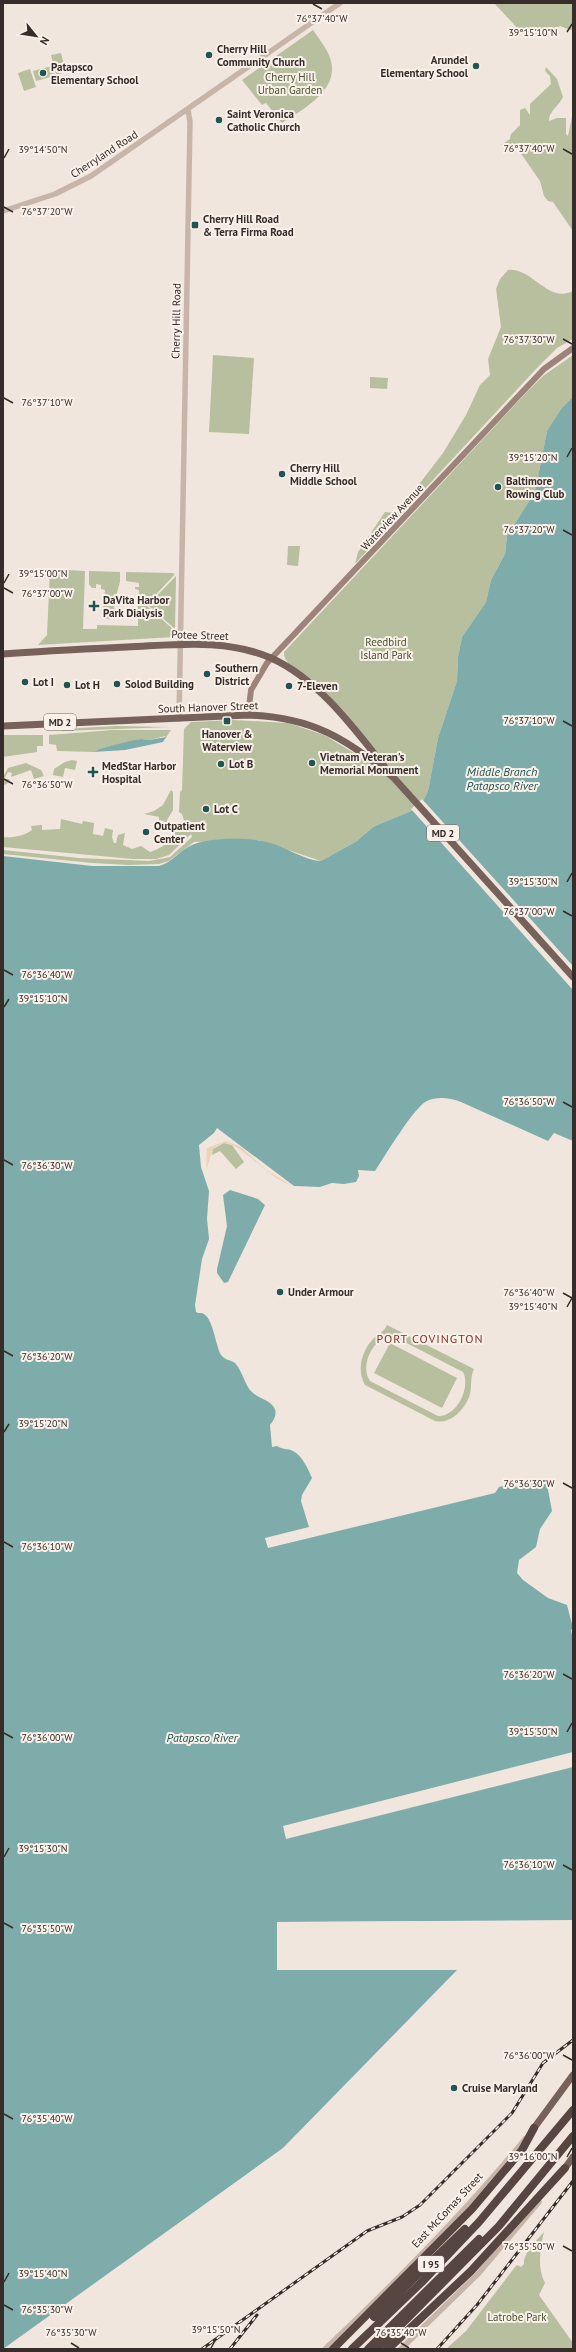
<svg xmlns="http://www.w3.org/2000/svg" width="576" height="2352" viewBox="0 0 576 2352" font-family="'PT Sans',sans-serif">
	<rect width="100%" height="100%" fill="#f1e6dd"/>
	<path fill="#b7bf9e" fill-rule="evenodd" d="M573,3v28l-13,-5 -12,7 -21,2 -6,-3 -26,-28z
		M313,30c5,7 11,15 15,23 17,34 -23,55 -46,70l-16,-20 -4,2 -20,-25z
		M61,53l5,19 -10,3 -5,-20z
		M52,66l3,10 -19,5 -3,-10z
		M546,67l11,12 6,18c-4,9 -15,15 -14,24l8,-3h9v16l2,2 5,-24v119l-20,-29 -5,-1 -4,-5 -4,-15 -25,-36h-14l9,-6 1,-5 9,-9v-15l5,-2 5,7v-11l21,-20 -1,-8 -5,-5z
		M30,69l6,18 -12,4 -6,-18z
		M508,270c24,-3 40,34 65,21v48l-16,9 -21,21 -181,195 3,-12 27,-40 12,1 46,-60 23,-38 14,-30 10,-10 -2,-16 13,-32 -5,-38 4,-10z
		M213,355l41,3 -5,76 -40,-2z
		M573,355v42l-26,34 -12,61 -28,44 -2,18 -14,26 -5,22 -24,35 -4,20 -1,24 -19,57 -10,53 -4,8 -13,12 -38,16 -16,14 -36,20 -63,-21 -64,2 -25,19 -10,3 -30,1 -37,-2 -89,-9v-4l76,8 70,3 21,-4 22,-20 -1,-3 -22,21 -13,4h-23l-130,-12v-10c10,1 21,-1 29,-7l-1,-4 11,-1v5l18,-1 1,-10 21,5 1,-3 11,2 -1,11 10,2 2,-8 8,2 -1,7 2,6h2l2,-8 7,-2 -2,12 9,4 9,-3 9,6c9,-3 22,-9 22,-20h9l5,-5 -4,-13 -3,-2 1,-20 2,-2 2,-61 7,-7 43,-2 54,3 36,12 45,27 8,-9c-20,-26 -40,-53 -66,-74 -9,-7 -28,-14 -27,-27l242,-259 17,-17z
		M370,377l18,1 -1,11 -17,-1z
		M288,546h12l-2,20 -11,-1z
		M50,569l35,2 -2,58h14v-4l41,1v-20h9l28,25 -1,6 -136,8 9,-10z
		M89,571l31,1v10l-6,21 -10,-4 1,-9 -4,-1v-4l-5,-1v4h-4l-3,-4z
		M126,572l46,1 3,1 -28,30h-9l1,-14 -4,-1v-2h4v-4l-13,-2z
		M176,576v2l-1,51 -27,-24z
		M103,606h11l2,13h-13z
		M116,726l53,1h2l-109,4v-2z
		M113,730h58l-6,9v-3l-15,4 -9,-1 -42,10 -5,3 -37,-1 -1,-6 -7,-1v-9z
		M3,735h40v11h-6v6l-34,5z
		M72,760l5,1 -2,9 -10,-2 -2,9 -10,-2 1,-6 11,-7z
		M26,763l15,7 3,6 -10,3 -3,-9 -20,7 1,-4 -4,-1 -4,7h5l1,3 -6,3 -1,-8 5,-9z
		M171,790l2,2v18l-6,10v10l-3,-9 -5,-1v-3l-15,-3 10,-3 9,-6z
		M224,1143l8,2 12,17 -8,7 -16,-18 -8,4 1,-6z
		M387,1325l87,44c-4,8 -2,16 -4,25 -4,14 -19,31 -35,27l-70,-36c-9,-15 -3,-35 9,-47 5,-5 10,-6 13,-13zM391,1335l72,37c8,15 -6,45 -25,44l-68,-35c-11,-16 4,-43 21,-46z
		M390,1343l67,35 -15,30 -68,-35z
		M544,2232c-4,16 -7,36 1,51l-6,12 34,48v6h-127l20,-18 49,-64 2,-2 4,2 3,-3c-1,-11 13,-24 20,-32z"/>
	<path fill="#ead3b6" d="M226,1141l15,6 24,22 25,16c-20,-6 -52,-44 -66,-42 -4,1 -8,4 -11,6l-7,21 1,-22z"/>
	<path fill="#7eacaa" d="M573,397v744l-19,-8 -6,8 -87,-39c-11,-4 -23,-6 -34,-1 -13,6 -42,55 -52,70l-17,-1 1,6 -3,6 -12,2 -12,-1 -12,4 -26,-1 -77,-58 -3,5 -15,12 2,22 8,24 -2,28 2,20 -7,20 -7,46 1,7c3,2 5,0 8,2 10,6 12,36 18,42 3,4 9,4 13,7 8,9 10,23 17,29 6,6 17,8 21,14 5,6 2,13 -3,19l2,22 5,-1c6,4 10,2 16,5 9,4 15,18 19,27l-10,17 -1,6 8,26 -44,11 3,10 227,-55 4,-6 14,-4 3,4 30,-8 6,32 -12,18 -4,18 -17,13 -2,13 6,7 25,18 19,7 6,23 -2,2 2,10v280l-296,2 1,48h179l-174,178 -280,201v-1493l89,10h67c14,-4 19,-14 31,-20 16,-9 58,-9 76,-4 16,3 40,19 55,19l36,-20 16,-14 38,-16 13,-12 4,-8 10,-53 19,-57 1,-24 4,-20 24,-35 5,-22 14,-26 2,-18 28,-44 12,-61 15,-23z
		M166,737l-3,5 -38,8 -31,2 5,-3 31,-8 11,-2 9,1z
		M230,1190l28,9 7,6 -37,77 -4,1 -7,-10v-4l10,-43 -4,-31z"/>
	<path fill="#f1e6dd" d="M422,799l151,167v24l-162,-181z
		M573,1752v15l-287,72 -3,-13z
		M506,1921l-2,2 -225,1v44h180l-182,2v-48z"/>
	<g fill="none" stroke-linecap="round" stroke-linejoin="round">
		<path stroke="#c8b5aa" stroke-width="5.5" d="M3,211l52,-17 36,-18 249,-173
			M179,719l11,-597 -2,-12
			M325,2349c70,-66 139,-135 200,-210
			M401,2349l78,-76 60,-71"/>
		<path stroke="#9c847b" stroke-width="6" d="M248,715l3,-25 16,-27 277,-294 29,-21"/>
		<path stroke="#77625b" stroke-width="7" d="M3,654c41,-3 83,-5 124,-7 48,-2 98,-9 144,11 47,21 82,69 113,108
			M3,726l245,-11c63,2 98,23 145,62l180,200
			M534,2128l39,-53
			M565,2168l8,-11"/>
		<path stroke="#564540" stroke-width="8" d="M374,2317l91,-88
			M333,2349l139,-140 50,-59 12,-22
			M352,2349l71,-68 56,-59 94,-112
			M368,2349l111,-110
			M377,2349l122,-123 74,-90
			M388,2349l83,-78 94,-103"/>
		<defs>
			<path id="rail" d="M202,2349l165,-118 35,-14 18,-12 92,-92 31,-50 30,-23
				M230,2349l27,-34
				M437,2349l40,-44 96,-124"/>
		</defs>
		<use href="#rail" stroke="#362c29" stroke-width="3"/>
		<use href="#rail" stroke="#f9f0e9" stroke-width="1.5" stroke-dasharray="4.5" stroke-linecap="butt"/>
	</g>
	<path fill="none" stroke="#362c29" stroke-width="1.5" d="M313,4l9,5M567,32l5,-8M563,149l9,5M4,158l5,-9M4,207l9,5M563,339l9,5M4,398l9,5M567,457l5,-9M563,530l9,5M4,583l5,-9M4,588l9,5M563,721l9,5M4,779l9,5M567,882l5,-9M563,911l9,5M4,970l9,5M4,1007l5,-8M563,1102l9,5M4,1160l9,5M563,1293l9,5M567,1307l5,-9M4,1351l9,5M4,1432l5,-8M563,1483l9,5M4,1542l9,5M563,1674l9,5M567,1732l5,-9M4,1733l9,5M4,1857l5,-9M563,1865l9,5M4,1923l9,5M563,2055l9,5M4,2114l9,5M567,2157l5,-9M563,2246l9,5M4,2282l5,-9M4,2305l9,5M71,2343l8,5M401,2343l8,5M211,2348l5,-9"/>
	<g fill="#215554" stroke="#f9f0e9" stroke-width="1.5">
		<circle cx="209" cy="55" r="4"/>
		<circle cx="476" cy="66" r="4"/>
		<circle cx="43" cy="73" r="4"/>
		<circle cx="219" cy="120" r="4"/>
		<rect x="191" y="221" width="8" height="8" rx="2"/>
		<circle cx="282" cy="474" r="4"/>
		<circle cx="498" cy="487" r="4"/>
		<path d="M92 600h4v4h4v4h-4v4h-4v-4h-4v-4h4z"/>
		<circle cx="207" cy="674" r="4"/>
		<circle cx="25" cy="682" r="4"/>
		<circle cx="117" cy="684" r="4"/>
		<circle cx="67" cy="685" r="4"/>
		<circle cx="289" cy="686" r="4"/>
		<rect x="223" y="717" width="8" height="8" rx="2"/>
		<circle cx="312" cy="763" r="4"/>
		<circle cx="221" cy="764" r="4"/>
		<path d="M91 766h4v4h4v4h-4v4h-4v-4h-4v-4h4z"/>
		<circle cx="206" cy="809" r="4"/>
		<circle cx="146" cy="832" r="4"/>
		<circle cx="280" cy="1292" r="4"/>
		<circle cx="454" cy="2088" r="4"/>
	</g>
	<g text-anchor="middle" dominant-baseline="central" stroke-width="4" stroke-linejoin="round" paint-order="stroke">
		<g fill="#f9f0e9" stroke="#706763" stroke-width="1">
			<rect x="44" y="714" width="32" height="16" rx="3"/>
			<rect x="427" y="825" width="32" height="16" rx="3"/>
			<rect x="418" y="2256" width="26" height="16" rx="3"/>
		</g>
		<g font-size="10" font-weight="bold" fill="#362c29">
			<text x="60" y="722">MD 2</text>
			<text x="443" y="833">MD 2</text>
			<text x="431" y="2264">I 95</text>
		</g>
		<g font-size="11" font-weight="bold" fill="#362c29" stroke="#f9f0e9" text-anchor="start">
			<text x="217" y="49">Cherry Hill<tspan x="217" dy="13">Community Church</tspan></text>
			<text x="468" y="60" text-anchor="end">Arundel<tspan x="468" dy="13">Elementary School</tspan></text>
			<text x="51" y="67">Patapsco<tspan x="51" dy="13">Elementary School</tspan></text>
			<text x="227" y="114">Saint Veronica<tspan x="227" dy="13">Catholic Church</tspan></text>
			<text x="203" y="219">Cherry Hill Road<tspan x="203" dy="13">&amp; Terra Firma Road</tspan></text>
			<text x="290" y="468">Cherry Hill<tspan x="290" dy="13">Middle School</tspan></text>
			<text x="506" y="481">Baltimore<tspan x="506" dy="13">Rowing Club</tspan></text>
			<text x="103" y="600">DaVita Harbor<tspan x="103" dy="13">Park Dialysis</tspan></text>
			<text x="215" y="668">Southern<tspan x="215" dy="13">District</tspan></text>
			<text x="33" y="682">Lot I</text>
			<text x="125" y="684">Solod Building</text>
			<text x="75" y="685">Lot H</text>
			<text x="297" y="686">7-Eleven</text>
			<text x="227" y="734" text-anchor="middle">Hanover &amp;<tspan x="227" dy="13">Waterview</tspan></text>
			<text x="320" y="757">Vietnam Veteran's<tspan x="320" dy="13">Memorial Monument</tspan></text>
			<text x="229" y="764">Lot B</text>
			<text x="102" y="766">MedStar Harbor<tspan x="102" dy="13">Hospital</tspan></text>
			<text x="214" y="809">Lot C</text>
			<text x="154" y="826">Outpatient<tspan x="154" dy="13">Center</tspan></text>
			<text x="288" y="1292">Under Armour</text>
			<text x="462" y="2088">Cruise Maryland</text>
		</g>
		<g font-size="11" fill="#49532e" stroke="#f9f0e9">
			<text x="290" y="77">Cherry Hill<tspan x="290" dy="13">Urban Garden</tspan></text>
			<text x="386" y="642">Reedbird<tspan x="386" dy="13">Island Park</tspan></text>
			<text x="517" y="2317">Latrobe Park</text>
		</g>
		<g font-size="11" fill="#362c29" stroke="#f9f0e9">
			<text transform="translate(104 154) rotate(-33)">Cherryland Road</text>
			<text transform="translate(176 321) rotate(-89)">Cherry Hill Road</text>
			<text transform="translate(392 517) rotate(-47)">Waterview Avenue</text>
			<text transform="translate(200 635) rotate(2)">Potee Street</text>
			<text transform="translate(208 707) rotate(-2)">South Hanover Street</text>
			<text transform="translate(447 2210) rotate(-47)">East McComas Street</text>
		</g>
		<g font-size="12" font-style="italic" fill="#215554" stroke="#f9f0e9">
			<text x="502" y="771">Middle Branch<tspan x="502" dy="14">Patapsco River</tspan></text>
			<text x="202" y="1737">Patapsco River</text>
		</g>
		<g font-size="12" letter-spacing="1" fill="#813326" stroke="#f9f0e9">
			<text x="430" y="1338">PORT COVINGTON</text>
		</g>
	</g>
	<g font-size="10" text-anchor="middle" fill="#362c29" stroke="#f9f0e9" stroke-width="4" stroke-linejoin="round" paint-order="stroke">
		<text x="322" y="22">76°37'40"W</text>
		<text x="533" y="36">39°15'10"N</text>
		<text x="529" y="152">76°37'40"W</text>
		<text x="43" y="153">39°14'50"N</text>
		<text x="47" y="215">76°37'20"W</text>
		<text x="529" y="343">76°37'30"W</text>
		<text x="47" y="406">76°37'10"W</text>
		<text x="533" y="461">39°15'20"N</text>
		<text x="529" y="533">76°37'20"W</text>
		<text x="43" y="577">39°15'00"N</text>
		<text x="47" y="597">76°37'00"W</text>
		<text x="529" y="724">76°37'10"W</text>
		<text x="47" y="788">76°36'50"W</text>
		<text x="533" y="885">39°15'30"N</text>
		<text x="529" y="915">76°37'00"W</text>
		<text x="47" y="978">76°36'40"W</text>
		<text x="43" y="1002">39°15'10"N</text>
		<text x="529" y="1105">76°36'50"W</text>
		<text x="47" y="1169">76°36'30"W</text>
		<text x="529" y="1296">76°36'40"W</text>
		<text x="533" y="1310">39°15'40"N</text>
		<text x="47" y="1360">76°36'20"W</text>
		<text x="43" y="1427">39°15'20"N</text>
		<text x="529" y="1487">76°36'30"W</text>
		<text x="47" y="1550">76°36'10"W</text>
		<text x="529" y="1678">76°36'20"W</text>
		<text x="533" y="1735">39°15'50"N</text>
		<text x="47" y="1741">76°36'00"W</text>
		<text x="43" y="1852">39°15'30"N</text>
		<text x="529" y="1868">76°36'10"W</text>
		<text x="47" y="1932">76°35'50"W</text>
		<text x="529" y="2059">76°36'00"W</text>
		<text x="47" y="2122">76°35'40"W</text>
		<text x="533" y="2160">39°16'00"N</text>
		<text x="529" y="2250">76°35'50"W</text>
		<text x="43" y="2277">39°15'40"N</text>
		<text x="47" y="2313">76°35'30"W</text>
		<text x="216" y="2333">39°15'50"N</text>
		<text x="71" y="2336">76°35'30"W</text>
		<text x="401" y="2336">76°35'40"W</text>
	</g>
	<rect width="576" height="2352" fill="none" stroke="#362c29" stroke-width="8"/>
	<g transform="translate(36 36) rotate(120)" stroke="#f9f0e9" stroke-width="3" paint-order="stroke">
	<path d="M0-3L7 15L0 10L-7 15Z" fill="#362c29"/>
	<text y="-6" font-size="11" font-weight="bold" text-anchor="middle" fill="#362c29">N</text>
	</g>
</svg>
